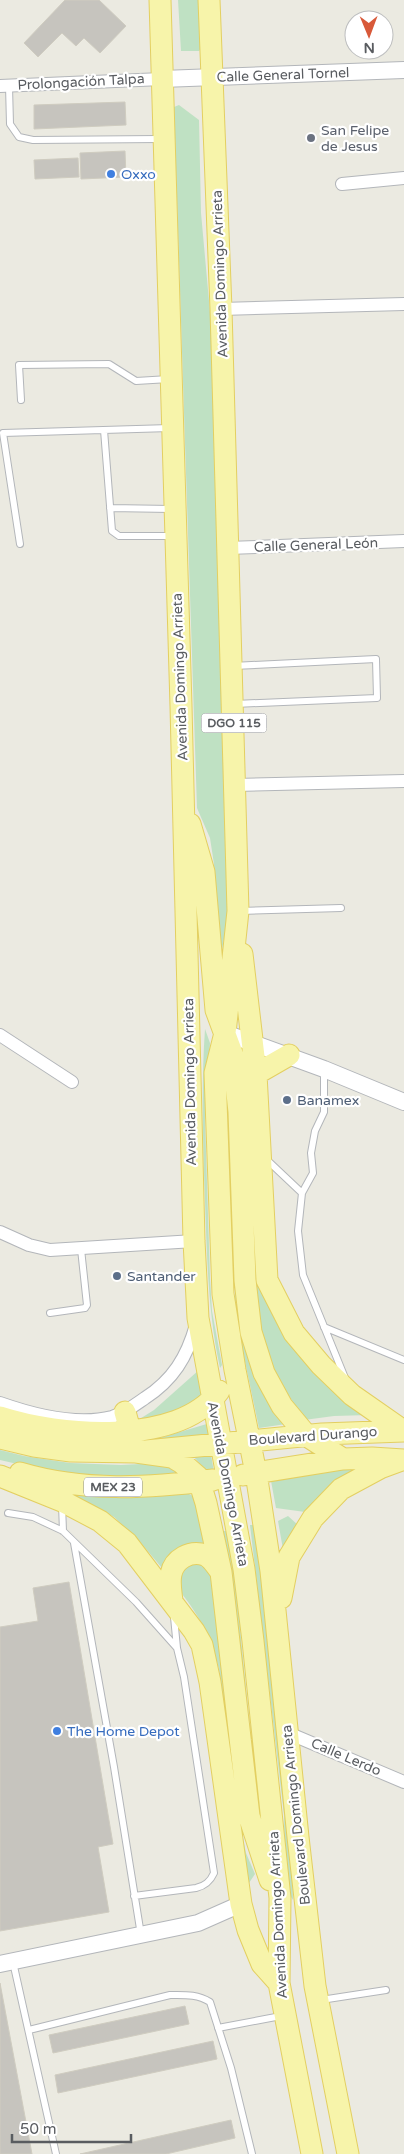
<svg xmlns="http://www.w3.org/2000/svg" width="404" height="2154" viewBox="0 0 404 2154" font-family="'Varela Round',sans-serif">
	<rect width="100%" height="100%" fill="#ebeae1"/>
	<path fill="#bfe1c3" d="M178,0h24l1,45 -4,6h-18z
		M179,105l20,15 2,93 11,121 17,574 -11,67 -4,-111 -4,-26 -13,-30 -23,-701z
		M205,1029l5,14 -5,77 5,158 2,33 10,54 -2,3c-12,-55 -13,-111 -15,-167 -2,-57 -4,-114 0,-172z
		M249,1090l19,202 101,123 -35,1 -30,4 -29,-47 -15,-43 -7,-42z
		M229,1125h2l6,171 49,128 -27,4 -23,-109z
		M199,1370l5,28 -65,30 -1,-8 16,-10z
		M210,1423l4,16 -71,4z
		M0,1450l24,6 46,7 51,2 39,-2 25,13 -50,3 -83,-7 -52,-12z
		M211,1455l3,17 -5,2 -15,-17z
		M360,1467c-22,13 -38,25 -55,45l-29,-4 -5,-27 27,-6z
		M187,1493l8,4 14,50c-23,-6 -38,-2 -47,21l-22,-26 -26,-25 -40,-22 61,2z
		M288,1516l10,9 -14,30 -6,-34z
		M250,1525h3l9,51 30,281 1,43 -8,-13 -1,-72z
		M222,1531h4l10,55 21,216z
		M185,1561l25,4 32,268 4,20 9,21 -8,12 -28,-217c-9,-35 -21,-55 -43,-83z"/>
	<path fill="#c6c4be" stroke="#cfccc0" d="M65,0h34l27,26 -26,27 -16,-15 -8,8 -14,-13 -24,24 -14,-14z
		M125,102l1,23 -92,4v-24z
		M125,151l1,26 -45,2 -1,-26z
		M78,158l1,19 -44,2 -1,-19z
		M69,1582l44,262 -15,3 11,65 -109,19v-304l38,-6 -5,-33z
		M0,1983l32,171h-32z
		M185,2006l4,18 -136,29 -4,-18z
		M213,2041l4,18 -159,34 -3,-18z
		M231,2120l4,18 -69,16h-86z"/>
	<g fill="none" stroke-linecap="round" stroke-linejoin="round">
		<defs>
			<path id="service" d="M9,86l1,38 9,13 14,3 127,-1
				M21,400l-2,-35 90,-1 27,17 33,-2
				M104,430l8,101 7,5h54
				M110,508l61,1
				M20,544l-17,-111 167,-5
				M233,666l143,-7 1,39 -142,6
				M240,911l101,-3
				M324,1070v42l-9,19 -4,22 2,20 -11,20 -4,38 5,44 42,103
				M266,1159l36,34
				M50,1313l35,-5 2,-3 -6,-56
				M324,1327l80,33
				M62,1505l1,26
				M8,1513l25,4 30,14 73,71 41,46 7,29 30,196c-4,9 -9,13 -18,15l-62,8
				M74,1543l40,224 27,168
				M174,1617l3,31
				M13,1962l43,192
				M321,2000l65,-10
				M218,2028l63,-12
				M29,2030l141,-35c15,0 27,-1 40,7l21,66 21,86"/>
			<path id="minor" d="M0,86l162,-7
				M342,184l62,-6
				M221,309l183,-5
				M228,548l176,-7
				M235,785l169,-4
				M0,1035l72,47
				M0,1232l29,13 21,5 144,-9
				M0,1403c34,12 77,23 112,14 13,-4 23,-12 33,-19 28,-18 42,-41 51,-73
				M288,1733l116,49"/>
			<path id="tertiary" d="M162,79l242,-9
				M225,1033l99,36 80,33
				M0,1964l198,-41 43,-19"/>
			<path id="primary" d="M160,0l21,706 13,535 4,77 46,251 9,72 27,257 -1,85 33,171
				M209,0l12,309 17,602 -13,122 -10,40 8,221 12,76 21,103 15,98 27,266 17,149 33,168
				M190,824l14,48 12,138 17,46 6,56 6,168 6,52 13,41 18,33 25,30 36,23
				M242,954l14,120 11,206 27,53 27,32 31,30 50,35
				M246,1083l10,-9 33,-19
				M125,1412l11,40 36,5 10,6 16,14 8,26 15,69 28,244 21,64
				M0,1417c58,19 178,30 219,-26
				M0,1438l34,8 37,5 65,1 186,-18 82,-3
				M20,1473c64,19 128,15 193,7
				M243,1475l100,-16 29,-1 32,2
				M0,1476l62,25 38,20 27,22 67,88 8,14 8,37 31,222 7,26 14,34 17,19
				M281,1598l8,-41 24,-39 28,-29 39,-21 19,-7
				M172,1601c-1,-9 -3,-18 -1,-27 3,-15 19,-24 34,-19 7,3 11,11 16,17"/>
		</defs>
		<use href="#service" stroke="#b3b6ba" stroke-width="8"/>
		<use href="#minor" stroke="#b3b6ba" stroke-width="14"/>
		<use href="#tertiary" stroke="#b3b6ba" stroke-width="18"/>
		<use href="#primary" stroke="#e3cf61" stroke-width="23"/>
		<use href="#service" stroke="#fff" stroke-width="6"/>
		<use href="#minor" stroke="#fff" stroke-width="12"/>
		<use href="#tertiary" stroke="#fff" stroke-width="16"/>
		<use href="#primary" stroke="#f7f4aa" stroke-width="21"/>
	</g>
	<circle fill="#6b7280" stroke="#fff" stroke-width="2" cx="311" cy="138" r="5"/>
	<g fill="#3f7fe0" stroke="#fff" stroke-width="2">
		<circle cx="111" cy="174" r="5"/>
		<circle cx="57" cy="1731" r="5"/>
	</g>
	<g fill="#5c6f8a" stroke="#fff" stroke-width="2">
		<circle cx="287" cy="1100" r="5"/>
		<circle cx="117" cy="1276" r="5"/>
	</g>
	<g text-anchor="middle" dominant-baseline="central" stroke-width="4.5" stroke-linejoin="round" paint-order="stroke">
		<g fill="#fff" stroke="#8b8d90" stroke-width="1">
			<rect x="201.5" y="713.5" width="65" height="19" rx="4"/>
			<rect x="84" y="1477.5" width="58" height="19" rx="4"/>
		</g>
		<g font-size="12" font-weight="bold" fill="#595c60">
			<text x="234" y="723">DGO 115</text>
			<text x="113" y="1487">MEX 23</text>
		</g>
		<g font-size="14" fill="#595c60" stroke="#fff">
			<text transform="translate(283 75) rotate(-2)">Calle General Tornel</text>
			<text transform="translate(81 82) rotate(-3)">Prolongación Talpa</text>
			<text transform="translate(220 274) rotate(-92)">Avenida Domingo Arrieta</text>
			<text transform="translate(316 545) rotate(-2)">Calle General León</text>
			<text transform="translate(180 677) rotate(-92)">Avenida Domingo Arrieta</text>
			<text transform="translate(190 1082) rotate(-91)">Avenida Domingo Arrieta</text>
			<text transform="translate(313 1436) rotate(-4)">Boulevard Durango</text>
			<text transform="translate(228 1484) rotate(79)">Avenida Domingo Arrieta</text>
			<text transform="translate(346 1757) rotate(23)">Calle Lerdo</text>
			<text transform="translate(296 1815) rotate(-96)">Boulevard Domingo Arrieta</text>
			<text transform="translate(278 1915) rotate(-93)">Avenida Domingo Arrieta</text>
		</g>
		<g font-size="14" fill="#5b616d" stroke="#fff" text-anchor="start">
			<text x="321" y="130">San Felipe<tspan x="321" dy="16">de Jesus</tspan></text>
		</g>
		<g font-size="14" fill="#366cbe" stroke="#fff" text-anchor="start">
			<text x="121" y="174">Oxxo</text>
			<text x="67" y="1731">The Home Depot</text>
		</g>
		<g font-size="14" fill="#4e5e75" stroke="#fff" text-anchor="start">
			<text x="297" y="1100">Banamex</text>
			<text x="127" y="1276">Santander</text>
		</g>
	</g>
	<g transform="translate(369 35) rotate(179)"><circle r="24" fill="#ffffff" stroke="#bdbebf"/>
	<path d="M0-4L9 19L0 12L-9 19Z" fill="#d85939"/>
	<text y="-8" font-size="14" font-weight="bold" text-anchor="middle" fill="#595c60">N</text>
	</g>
	<path d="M12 2134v8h119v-8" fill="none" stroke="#595c60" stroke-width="2.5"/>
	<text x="20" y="2134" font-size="15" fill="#595c60" stroke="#ffffff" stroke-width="4" paint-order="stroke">50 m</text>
</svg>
